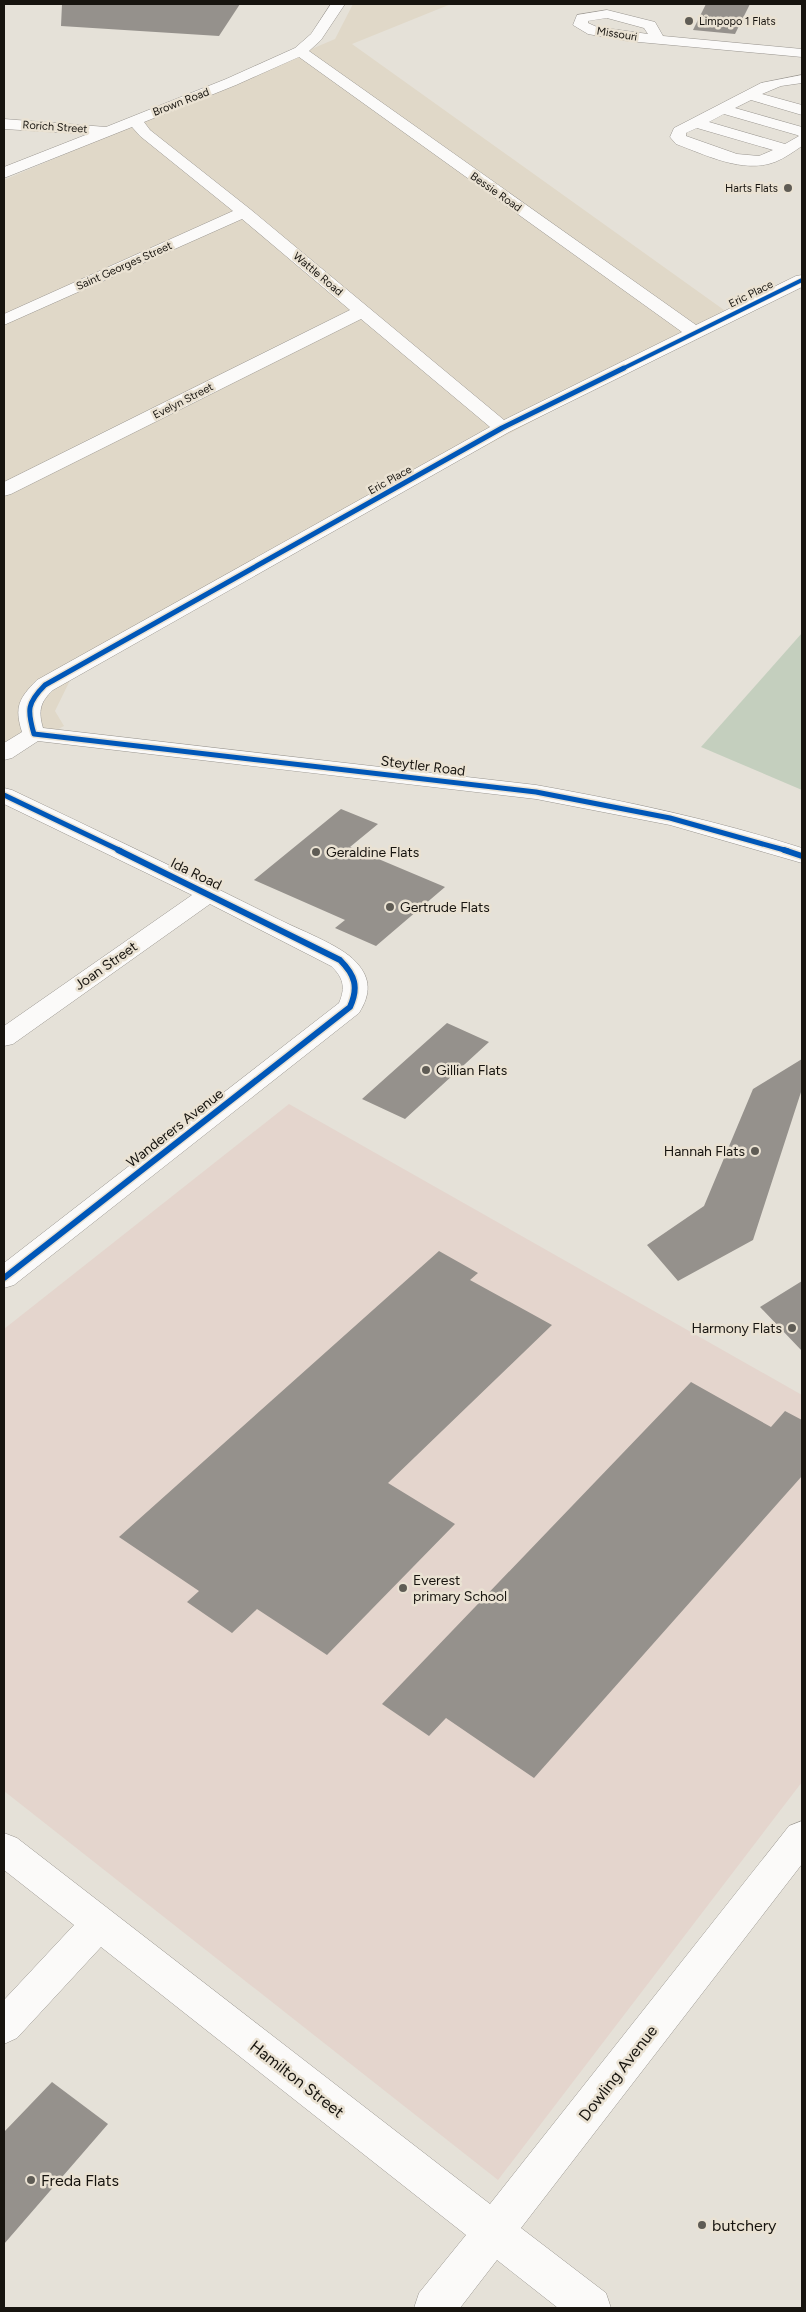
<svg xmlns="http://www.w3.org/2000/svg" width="806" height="2312" viewBox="0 0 806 2312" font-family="Figtree,sans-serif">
	<rect width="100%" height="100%" fill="#e5e1d8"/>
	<path fill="#e0d8c8" d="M353,4h98l-99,40 379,271 -653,349 -23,47 9,15 -60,31v-577l331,-141z"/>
	<path fill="#e4d5cd" d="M289,1104l513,291v387l-304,398 -494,-389v-462z"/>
	<path fill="#c4cfbe" d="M802,633v157l-101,-43z"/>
	<path fill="#95918c" d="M62,4h178l-21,32 -158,-10z
		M706,4h44l-15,30 -42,-4z
		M341,809l37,15 -28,23 95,40 -69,59 -41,-18 10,-8 -91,-40z
		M447,1023l42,19 -84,77 -43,-20z
		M802,1059v30l-49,151 -75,41 -31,-36 57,-39 49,-117z
		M439,1251l39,22 -8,7 82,45 -164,158 67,41 -128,131 -70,-46 -25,24 -45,-31 12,-11 -80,-54z
		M802,1281v70l-42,-44z
		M691,1382l80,45 14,-16 17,9v56l-268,302 -88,-60 -17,18 -47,-32z
		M52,2082l56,42 -104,120v-112z"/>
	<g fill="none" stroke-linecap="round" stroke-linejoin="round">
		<defs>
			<path id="minor" d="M331,4h14l-24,36 -12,11 387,274 100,-49 6,-1v12l-293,145 -456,258c-13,12 -15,21 -10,38l493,57c90,16 179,35 266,63v15l-132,-38 -134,-26 -498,-58 -26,17 -8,2v-17l18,-11c-8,-25 -3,-34 15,-52l453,-253 -129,-108 -350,175 -7,2v-14l346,-172 -108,-91 -238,106v-11l229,-103 -93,-75 -8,-9 -128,51v-11l84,-33 -84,-5v-10l102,8 120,-48 69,-31 16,-14zM299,57l383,275 -178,88 -254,-211 -100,-79 -6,-8 92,-37z
				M607,10l48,12 8,14 139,13v8l-174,-16 -40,-7 -15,-9 4,-10zM607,18l37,10 4,6 -51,-7 -9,-4v-2z
				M802,75v8l-21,3 -19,8 40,11v10l-51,-15 -16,8 67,19v19c-9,6 -17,12 -27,16 -32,12 -69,-7 -99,-18l-6,-7 4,-9 87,-45zM724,114l73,21 2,1 -14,8 -76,-22zM697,128l76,22 -14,6 -22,-2 -51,-18v-3z
				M4,788l8,2c88,42 177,84 264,128 21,11 65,27 80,44 15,16 15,32 3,51l-345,272 -10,3v-25l335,-260c7,-16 4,-26 -8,-37l-121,-62 -197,140 -9,2v-20l188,-131 -188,-91z
				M802,1821v43l-281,364 85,65 5,15h-53l-61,-48 -37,48h-46l5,-15 47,-58 -365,-288 -84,91 -13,6v-44l70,-75 -70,-55v-37l13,5 473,366 299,-378z"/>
		</defs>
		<use href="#minor" stroke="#9a9690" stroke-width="1"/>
		<use href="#minor" fill="#fbfaf9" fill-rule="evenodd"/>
		<defs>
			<path id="cycleway-far2" d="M622,369l180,-89"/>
			<path id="cycleway-far1" d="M624,368l-122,60 -457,257c-18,18 -18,25 -11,49l502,58 134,26 118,33
				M4,795l117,56"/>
			<path id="cycleway" d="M784,850l18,6
				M4,1278l346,-271c9,-20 5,-32 -10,-47l-222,-110"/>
		</defs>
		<use href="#cycleway-far2" stroke="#eae2d3" stroke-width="5.5"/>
		<use href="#cycleway-far1" stroke="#eae2d3" stroke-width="8"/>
		<use href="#cycleway" stroke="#eae2d3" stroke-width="9"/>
		<use href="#cycleway-far2" stroke="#0057b8" stroke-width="4"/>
		<use href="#cycleway-far1" stroke="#0057b8" stroke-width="5"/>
		<use href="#cycleway" stroke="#0057b8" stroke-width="6"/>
	</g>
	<g fill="#5f5c55" stroke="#eae2d3" stroke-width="2">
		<circle cx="689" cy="21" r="5"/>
		<circle cx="788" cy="188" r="5"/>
		<circle cx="316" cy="852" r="5"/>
		<circle cx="390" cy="907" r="5"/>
		<circle cx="426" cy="1070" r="5"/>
		<circle cx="755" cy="1151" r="5"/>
		<circle cx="792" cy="1328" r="5"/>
		<circle cx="403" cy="1588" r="5"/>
		<circle cx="31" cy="2180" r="5"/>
		<circle cx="702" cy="2225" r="5"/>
	</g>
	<g text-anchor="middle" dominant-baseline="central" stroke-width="5" stroke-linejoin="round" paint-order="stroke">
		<g font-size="11" fill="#17140f" stroke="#eae2d3" text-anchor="start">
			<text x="699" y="21">Limpopo 1 Flats</text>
			<text x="778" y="188" text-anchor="end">Harts Flats</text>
		</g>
		<g font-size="11" fill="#17140f" stroke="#eae2d3">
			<text transform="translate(617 34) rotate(9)">Missouri</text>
			<text transform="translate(181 102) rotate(-21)">Brown Road</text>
			<text transform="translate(55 127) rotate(4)">Rorich Street</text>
			<text transform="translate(496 192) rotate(35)">Bessie Road</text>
			<text transform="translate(124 266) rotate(-24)">Saint Georges Street</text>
			<text transform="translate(318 274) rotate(40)">Wattle Road</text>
			<text transform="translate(751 294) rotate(-26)">Eric Place</text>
			<text transform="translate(183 401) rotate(-27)">Evelyn Street</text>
			<text transform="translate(390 480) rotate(-29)">Eric Place</text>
		</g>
		<g font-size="14" fill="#17140f" stroke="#eae2d3">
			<text transform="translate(423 766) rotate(7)">Steytler Road</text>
			<text transform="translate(196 874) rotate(26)">Ida Road</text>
			<text transform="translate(106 966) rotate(-35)">Joan Street</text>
			<text transform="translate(175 1128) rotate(-38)">Wanderers Avenue</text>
		</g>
		<g font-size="14" fill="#17140f" stroke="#eae2d3" text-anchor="start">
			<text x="326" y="852">Geraldine Flats</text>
			<text x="400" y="907">Gertrude Flats</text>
			<text x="436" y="1070">Gillian Flats</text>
			<text x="745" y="1151" text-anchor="end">Hannah Flats</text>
			<text x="782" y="1328" text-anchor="end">Harmony Flats</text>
			<text x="413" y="1580">Everest<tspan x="413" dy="16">primary School</tspan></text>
		</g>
		<g font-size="16" fill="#17140f" stroke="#eae2d3">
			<text transform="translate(618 2073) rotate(-52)">Dowling Avenue</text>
			<text transform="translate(297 2079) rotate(38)">Hamilton Street</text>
		</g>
		<g font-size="16" fill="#17140f" stroke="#eae2d3" text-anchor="start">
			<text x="41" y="2180">Freda Flats</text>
			<text x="712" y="2225">butchery</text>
		</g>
	</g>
	<rect width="806" height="2312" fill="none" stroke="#17140f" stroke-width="10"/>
</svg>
